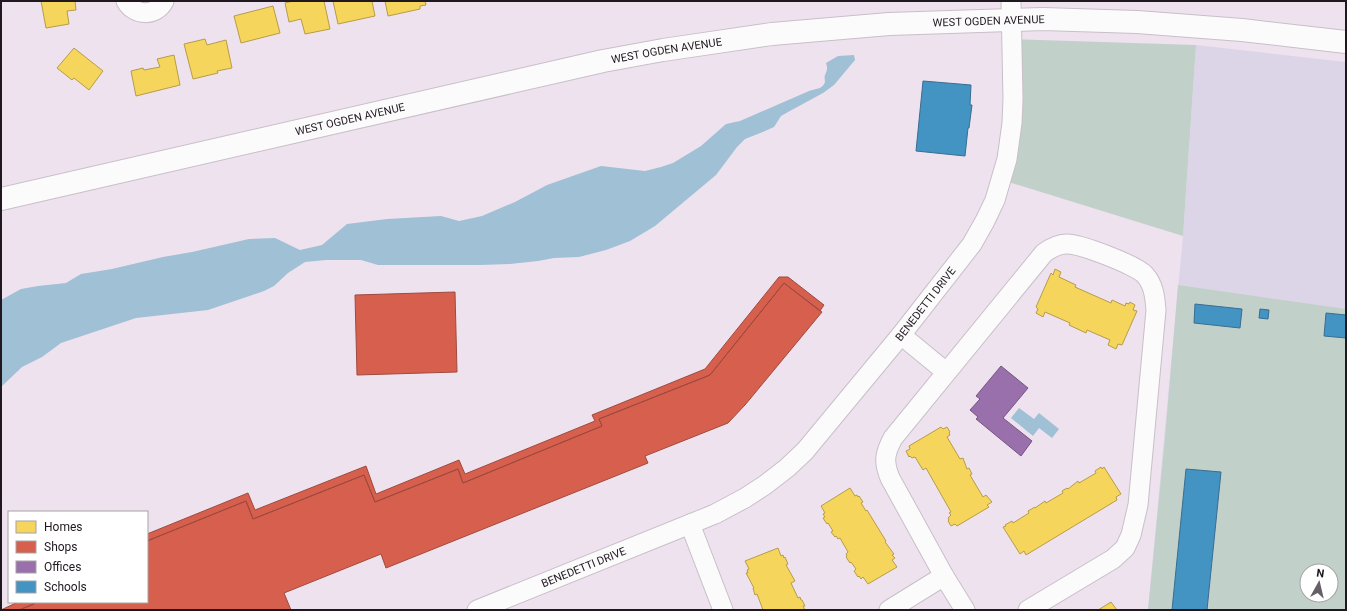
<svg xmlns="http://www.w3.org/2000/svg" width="1347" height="611" viewBox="0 0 1347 611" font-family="Roboto,sans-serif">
	<rect width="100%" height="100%" fill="#eee2ee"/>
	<path fill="#dcd5e7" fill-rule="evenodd" d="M1196,45l150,17v548h-198l35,-374zM1307,571h24v24h-24z"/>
	<path fill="#c2d0ca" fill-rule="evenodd" d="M1012,39l184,6 -13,191 -181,-56z
		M1178,285l168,24v301h-198l17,-172zM1307,571h24v24h-24z"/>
	<path fill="#9fc0d5" d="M854,55l1,5 -21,25 -11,8 -35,19 -7,4 -7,11 -9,4 -20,8 -8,8 -21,28 -61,51 -25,15 -24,9 -27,7 -25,1 -16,3 -28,3 -30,1h-102l-17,-5h-35l-21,2 -17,11 -14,13 -10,5 -56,19 -72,8 -75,25 -19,14 -20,10 -21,20v-87l20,-11 17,-3 28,-3 15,-9 31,-5 51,-12 29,-5 57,-13 26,-1 25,12 22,-5 25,-21 40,-5 54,-3 18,5 23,-5 33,-14 32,-17 54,-19 44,5 16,-4 12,-4 28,-17 25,-22 14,-3 69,-30c6,-2 14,-2 16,-9 0,-2 -1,-5 0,-7 2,-5 3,-6 1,-12l12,-7z
		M1019,408l15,11 5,-6 20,16 -7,9 -13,-10 -6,8 -22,-18z"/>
	<path fill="#f6d55c" stroke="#b69c4a" d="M41,1h34l1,9 -9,1 2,13 -23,4z
		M293,1h31l6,28 -25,5 -4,-15 -12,3 -4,-19z
		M333,1h39l3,15 -37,8z
		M385,1h40l1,4 -6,1v3l-32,7z
		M273,6l7,27 -39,10 -7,-27z
		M205,39l2,6 19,-5 6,28 -15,3 1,2 -25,6 -9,-35z
		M74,48l29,23 -14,19 -15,-12 -2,2 -15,-12z
		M174,55l6,30 -44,11 -5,-25 12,-3 1,2 16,-3 -3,-8z
		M1055,269l6,3 -2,5 17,8 -1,2 36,16 1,-3 13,6 1,-3 3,1 1,-2 5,3 -2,5 4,1 -15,34 -4,-1 -2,5 -8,-4 2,-5 -23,-10 -1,3 -17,-8 1,-2 -25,-11 -2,5 -7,-4 2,-4 -2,-2 15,-34 2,2z
		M941,427l2,2 4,-2 3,5 -1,1 1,2 -3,2 13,22 3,-1 4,11 2,-1 3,6 -2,1 13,22 3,-2 6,7 -5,3 2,2 -32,19 -2,-2 -4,2 -3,-5 1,-1 -1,-2 3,-3 -2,-2 2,-1 -25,-44 -3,2 -8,-13 -3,1 -2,-2 -1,1 -3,-6 4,-2 -1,-3z
		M1101,467l1,2 2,-2 17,27 -5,3 1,3 -91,55 -2,-4 -4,3 -17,-27 3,-1 -1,-1 7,-4 1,2 16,-10 -1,-2 7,-4v1l10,-7 1,2 17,-10 -1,-2 5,-3 1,1 10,-8 1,2 17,-10 -1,-2z
		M850,488l5,8 2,-1 1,2 1,-1 4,6 -2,1 5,8 1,-1 19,31 -1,1 9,12 -2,1 3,3 -3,2 5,7 -29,17 -5,-7 -2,2 -2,-3 -1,1 -4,-6 2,-2 -5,-7 -1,1 -4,-6 1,-1 -1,-2 2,-2 -8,-14 -2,1 -2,-3 -1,1 -4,-5 2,-1 -5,-8 -1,1 -4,-6 2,-1 -2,-3 2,-1 -4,-7z
		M778,548l3,8 2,-1 1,3 1,-1 3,7 -2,1 9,16 -4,2 7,15 2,-1 1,3h1l3,6h-2l2,4h-42l-6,-16 -2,1 -2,-7h1l-8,-15h2l-1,-3 2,-1 -4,-8z
		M1111,602l6,8h-19z"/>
	<path fill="#d6604d" stroke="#9f4a3f" d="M779,277h9l36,28 -4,6 -36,-28 -74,92 -111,44 3,7 -139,57 -5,-14 -83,33 -11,-27 -111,44 -7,-18 -99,40v-7l101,-41 7,17 111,-44 10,28 83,-34 6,14 130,-53 -3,-6 113,-46z
		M784,283l38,29 -77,93 -17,18 -83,33 3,7 -262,105 -5,-14 -97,39 7,17h-272l15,-6 -1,-2h114v-61l99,-40 7,18 111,-44 11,27 83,-33 5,14 139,-57 -3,-7 111,-44z
		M455,292l2,80 -100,3 -2,-80z
		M18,602h15l1,2 -15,6h-18z"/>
	<path fill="#9970ab" stroke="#745681" d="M1001,366l27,22 -25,30 29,23 -11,15 -45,-37 2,-2 -8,-7 10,-11 -4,-3z"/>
	<path fill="#4393c3" stroke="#386e92" d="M923,81l48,4 -1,20h2l-3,23h-1l-3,28 -49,-5z
		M1195,304l47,5 -2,19 -46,-5z
		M1260,309l9,1 -1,9 -9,-1z
		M1326,313l20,2v23l-22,-2z
		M1186,469l35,3 -14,138h-35z"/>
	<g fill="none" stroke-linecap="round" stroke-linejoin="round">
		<defs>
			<g id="street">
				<path d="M126,1c8,15 30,16 38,0"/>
				<path d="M901,335l45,37"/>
				<path d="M690,524l33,86"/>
				<path d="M944,576l-54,-98c-7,-17 -5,-25 3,-40l151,-185c7,-5 14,-9 22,-9 13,-1 72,22 79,31 9,10 10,23 11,35l-18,195 -7,30 -6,13 -12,11 -85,51"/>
				<path id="s1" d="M477,610l238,-96 30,-16 20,-13 22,-17 18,-17 96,-116 71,-91 13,-23 10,-21 12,-41 5,-36 1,-24 -2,-98"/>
				<path d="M889,610l55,-34 21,34"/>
			</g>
			<g id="primary">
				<path id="s2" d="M1,199l602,-138 60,-11 109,-16 117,-10 154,-5 94,3 105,8 104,12"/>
			</g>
		</defs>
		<use href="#street" stroke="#c8bfc8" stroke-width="21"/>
		<use href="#primary" stroke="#c8bfc8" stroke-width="24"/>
		<use href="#street" stroke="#fcfbfc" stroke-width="19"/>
		<use href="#primary" stroke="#fcfbfc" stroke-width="22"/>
	</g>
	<g text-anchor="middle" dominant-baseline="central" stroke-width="4" stroke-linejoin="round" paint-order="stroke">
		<g font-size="11" fill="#1f181f" stroke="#fff">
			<text stroke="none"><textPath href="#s2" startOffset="1006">WEST OGDEN AVENUE</textPath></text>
			<text stroke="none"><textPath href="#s2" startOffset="682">WEST OGDEN AVENUE</textPath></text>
			<text stroke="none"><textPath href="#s2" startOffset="358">WEST OGDEN AVENUE</textPath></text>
			<text stroke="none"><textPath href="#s1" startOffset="557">BENEDETTI DRIVE</textPath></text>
			<text stroke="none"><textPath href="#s1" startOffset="115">BENEDETTI DRIVE</textPath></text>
		</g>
	</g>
	<rect width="1347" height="611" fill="none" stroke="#1f181f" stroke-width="4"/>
	<rect x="8" y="511" width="140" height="92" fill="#ffffff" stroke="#a5a3a5"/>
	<rect x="16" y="521" width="20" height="12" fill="#f6d55c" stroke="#a5a3a5"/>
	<text x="44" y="531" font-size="12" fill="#1f181f">Homes</text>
	<rect x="16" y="541" width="20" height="12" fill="#d6604d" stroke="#a5a3a5"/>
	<text x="44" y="551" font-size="12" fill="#1f181f">Shops</text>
	<rect x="16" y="561" width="20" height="12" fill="#9970ab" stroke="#a5a3a5"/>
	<text x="44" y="571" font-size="12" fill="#1f181f">Offices</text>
	<rect x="16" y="581" width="20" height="12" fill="#4393c3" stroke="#a5a3a5"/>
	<text x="44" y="591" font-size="12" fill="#1f181f">Schools</text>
	<g transform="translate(1319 583) rotate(8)"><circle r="19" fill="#ffffff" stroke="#a5a3a5"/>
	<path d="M0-3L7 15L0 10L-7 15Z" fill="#675f67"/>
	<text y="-6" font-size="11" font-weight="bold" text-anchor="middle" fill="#1f181f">N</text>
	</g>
</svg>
